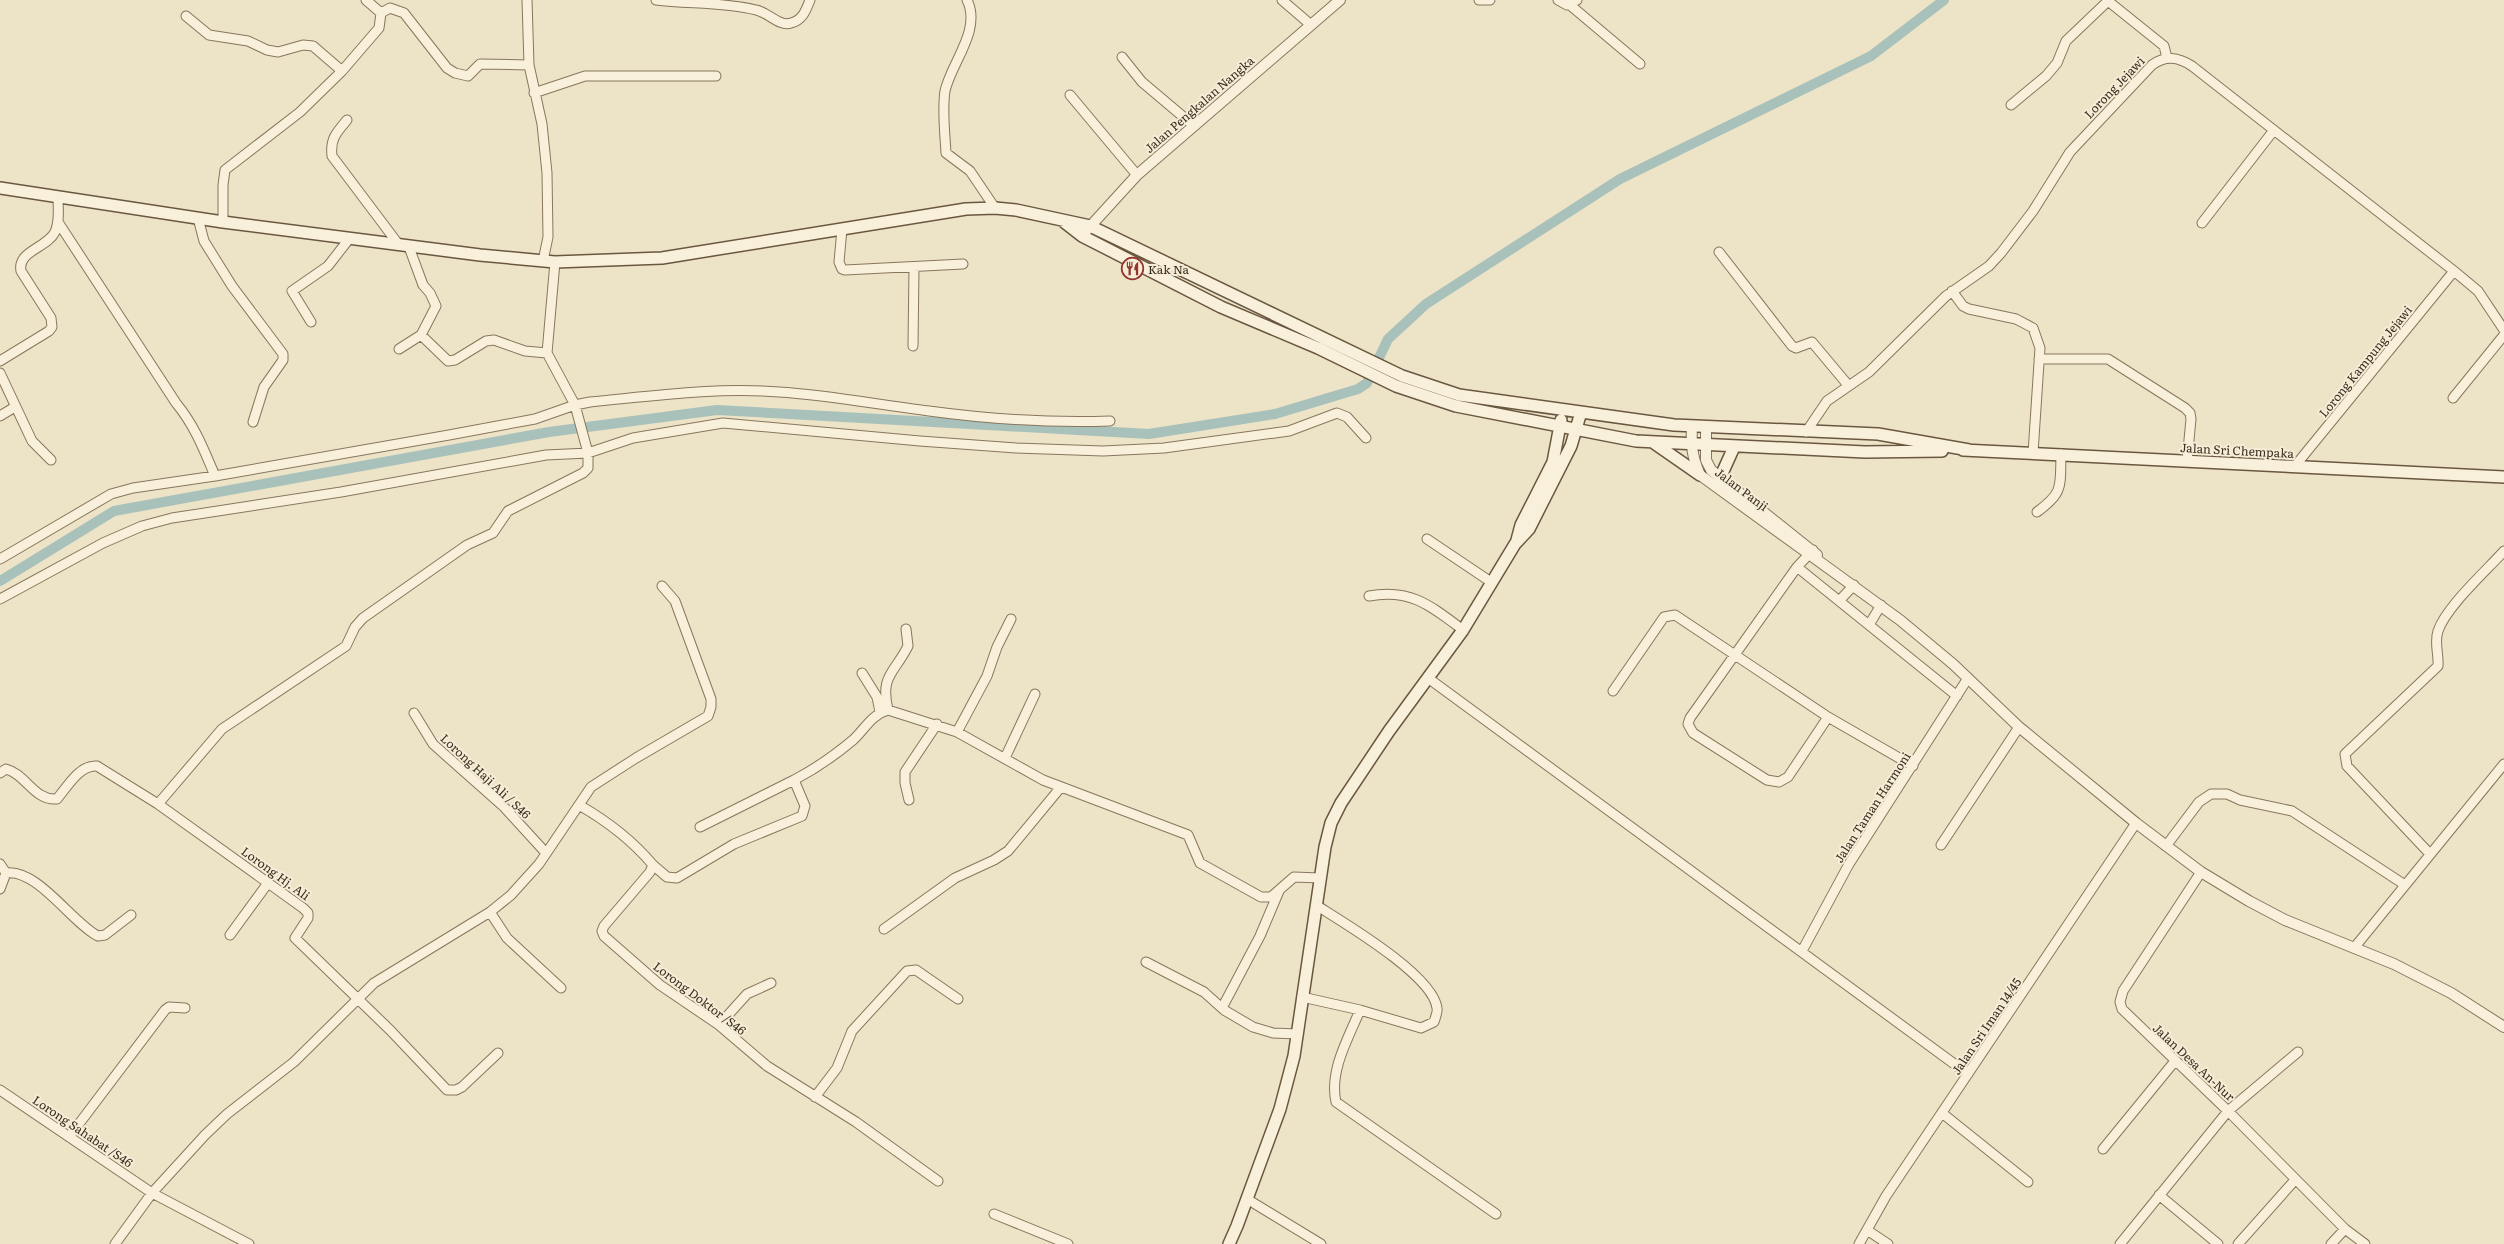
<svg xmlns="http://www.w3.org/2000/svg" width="2504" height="1244" viewBox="0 0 2504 1244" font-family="Literata,serif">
	<rect width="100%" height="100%" fill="#ede3c7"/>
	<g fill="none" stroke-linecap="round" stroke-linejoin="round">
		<path stroke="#a8c1bb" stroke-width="10" d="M0,581l114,-70 435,-79 168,-22 432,24 126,-20 83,-25 9,-6 21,-44 38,-35 194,-125 251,-123 73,-56"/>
		<defs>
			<path id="minor" d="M527,0l2,65 13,59 5,49 1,64 -5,24
				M656,0c33,4 68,2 100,10 12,2 23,17 35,13 12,-3 15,-13 19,-23
				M967,0c15,30 -16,63 -22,91 -3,19 0,43 1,62l24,18 25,37
				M1282,0l29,25
				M1479,0h11
				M1558,0l9,5 10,-5
				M2108,1l56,45 3,12
				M1570,5l70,59
				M381,13l9,-5 14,5 43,55 8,5 13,3 12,-12 49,1
				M186,16l23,19 39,6 19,9 11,2 25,-7 10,1 29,25
				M1122,57l20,25 51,43
				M534,93l51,-17h131
				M1070,95l67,80
				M2011,105l35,-29 11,-13 9,-22 43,-41
				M347,120c-11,13 -17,19 -15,36l67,89
				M198,218l6,23 28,45 51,68v6l-19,27 -11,35
				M58,222l118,181c19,23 28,47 39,73
				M223,222v-37l2,-15 75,-58 42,-41 37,-43 2,-15 -15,-13
				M2202,223l72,-93
				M842,229l-3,33 3,7 3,1 118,-6
				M1719,252l73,94 4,2 16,-6 36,43
				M1952,291l11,15 6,3 47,10 17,9 7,20 -7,105
				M311,322l-19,-31 36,-25 21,-27
				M421,335l27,26 7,-1 31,-19 8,-1 31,11 22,2
				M913,346l1,-78
				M399,349l22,-14 15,-29 -6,-13 -7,-8 -14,-38
				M2039,359h69l77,49 5,5 1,6 -4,42
				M0,361l49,-30 3,-4 -1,-9 -30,-47c-4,-20 26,-23 34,-39 5,-11 3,-23 3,-35
				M0,373l32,68 19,19
				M2453,398l51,-63
				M0,416l15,-9
				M1806,432l21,-31 42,-29 77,-76 43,-30 12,-13 32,-42 37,-59 82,-87c14,-10 26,-8 40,1l262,205 24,20 26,39
				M2295,466l159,-195
				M2037,512c27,-20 23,-25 24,-58
				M1427,539l64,43
				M1813,550l-16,17 -107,151 -2,6 5,9 74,47 12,2 9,-5 40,-60
				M0,559l111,-65 22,-6 82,-12 234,-41 86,-16 40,-14 15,-3c63,-6 126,-15 189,-10 50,3 100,13 150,19 59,8 121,12 181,10
				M1797,567l160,129
				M1369,596c41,-8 62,10 94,34
				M0,599l103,-56 39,-17 30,-8 169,-26 205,-37 42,-2 45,-15 90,-15 197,18 96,7 87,3 61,-3 125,-17 48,-18 10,4 19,21
				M1839,601l15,-16
				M1869,625l12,-20
				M862,673l15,24 3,15
				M1428,678l540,396
				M1613,691l51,-74 11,-2 153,102 85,49
				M888,710c-8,-35 6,-36 20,-64l-2,-17
				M414,713l19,31 71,63 42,46
				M957,732l30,-56 10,-29 14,-28
				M1005,758l30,-64
				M0,773l6,-4c20,5 28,32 51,30 10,-12 23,-35 40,-33l61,38 145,104 5,5v5l-13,20 95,92 57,60h9l6,-3 36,-34
				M909,800l-4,-17v-11l32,-48
				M158,804l64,-75 124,-83 9,-19 8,-9 104,-73 26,-12 15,-22 75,-38 5,-5v-15l-13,-48 -28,-52 8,-91
				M579,805c28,16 53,35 74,60l-3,7 -46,54 -2,5 2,5 56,49 59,40 48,41 89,56 82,59
				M700,827l94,-47
				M1941,845l78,-118
				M2166,846l33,-44 12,-8h16l13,6 52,11 113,74
				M2430,854l-83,-88 -2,-12 93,-88c1,-12 -4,-23 0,-35 8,-24 48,-60 66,-80
				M0,864l6,9 -6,16
				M653,865l14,12 10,1 57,-34 68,-28 3,-10 -11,-26c21,-11 40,-24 59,-40 12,-11 18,-25 35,-30l69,22 86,48 145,55 12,28 61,34h10l23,-20 26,1
				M2201,872l-78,119 -3,11 2,7 106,102 117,118 20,15
				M6,873c31,-5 67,51 92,63l7,-1 26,-20
				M490,912l17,26 54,50
				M884,929l71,-51 39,-18 14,-9 53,-64
				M230,935l38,-52
				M2354,948l150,-184
				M1802,951l47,-87 119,-186
				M1146,962l58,30 20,18 29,17 20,6 25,1
				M1302,997l58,13 61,18 13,-6c1,-4 4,-10 3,-14 -4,-33 -93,-85 -121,-103
				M1222,1008l38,-72 19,-45
				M1360,1010c-12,29 -31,61 -24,92l160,112
				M719,1025l28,-31 24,-11
				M0,1090l152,103 97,51
				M815,1097l22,-29 15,-37 55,-60 9,-1 42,29
				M1942,1113l86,69
				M69,1137l96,-127 4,-3 16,1
				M2103,1149l72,-88
				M2159,1195l59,49
				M1247,1199l74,45
				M994,1214l74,30
				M1867,1230l21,14
				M115,1244l37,-51 53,-58 22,-21 67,-52 80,-79 116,-71 21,-17 28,-31 52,-77 45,-29 72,-42 3,-9v-8l-36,-98 -13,-15
				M1859,1244l27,-48 250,-373
				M2120,1244l108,-133 70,-59
				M2238,1244l57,-64
				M2331,1244l14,-15"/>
			<path id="tertiary" d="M1086,231l51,-56 203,-175
				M1692,426c-1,19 0,31 8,49l200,145 53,44 66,63 117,96 65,49 48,29 36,19 109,44 57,29 53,34
				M1706,427v33l5,10 106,85"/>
			<path id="secondary" d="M0,188l223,34 257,33 75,7 107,-4 304,-49 29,-1 21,2 74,16 312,150 57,19 215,30 204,9 91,16
				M1064,222l18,14 139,71 97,41 78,38 60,20 180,35 229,11 77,-1
				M1654,443l46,32
				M1963,450l541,27
				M1720,478l14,-31
				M1517,540l4,-15 32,-63 8,-42
				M1229,1244l8,-18 43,-117 14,-53 31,-209 6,-24 10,-20 48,-72 74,-101 52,-86 14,-15 42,-83 10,-34"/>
		</defs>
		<use href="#minor" stroke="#88765d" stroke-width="11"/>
		<use href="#tertiary" stroke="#88765d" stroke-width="12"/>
		<use href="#secondary" stroke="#6a5740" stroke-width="14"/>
		<use href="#minor" stroke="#f8f0da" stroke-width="9"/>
		<use href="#tertiary" stroke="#f8f0da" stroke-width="10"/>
		<use href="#secondary" stroke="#f8f0da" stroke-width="11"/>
	</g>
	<defs>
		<symbol id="restaurant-ring" viewBox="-11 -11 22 22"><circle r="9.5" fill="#f5edd6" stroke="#95332f" stroke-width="1.5"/><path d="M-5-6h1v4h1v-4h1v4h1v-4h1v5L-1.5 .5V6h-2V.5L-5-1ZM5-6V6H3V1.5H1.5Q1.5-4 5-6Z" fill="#95332f"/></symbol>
	</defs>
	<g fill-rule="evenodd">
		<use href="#restaurant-ring" x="1120" y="256" width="25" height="25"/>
	</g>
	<g text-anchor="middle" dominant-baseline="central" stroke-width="4" stroke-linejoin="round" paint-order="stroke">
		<g font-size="12" fill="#392d20" stroke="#f5edd6">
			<text transform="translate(2114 87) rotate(-46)">Lorong Jejawi</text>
			<text transform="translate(1199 104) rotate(-41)">Jalan Pengkalan Nangka</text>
			<text transform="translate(2365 361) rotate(-51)">Lorong Kampung Jejawi</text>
			<text transform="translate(2237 450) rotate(3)">Jalan Sri Chempaka</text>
			<text transform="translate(1742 489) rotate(37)">Jalan Panji</text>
			<text transform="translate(486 776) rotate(43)">Lorong Haji Ali / S46</text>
			<text transform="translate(1872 807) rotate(-57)">Jalan Taman Harmoni</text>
			<text transform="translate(276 873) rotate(36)">Lorong Hj. Ali</text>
			<text transform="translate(700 998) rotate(37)">Lorong Doktor /S46</text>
			<text transform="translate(1986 1026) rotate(-56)">Jalan Sri Iman 14/45</text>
			<text transform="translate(2194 1062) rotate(43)">Jalan Desa An-Nur</text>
			<text transform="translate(83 1131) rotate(34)">Lorong Sahabat /S46</text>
		</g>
		<g font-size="12" fill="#392d20" stroke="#f5edd6" text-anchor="start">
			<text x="1148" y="269">Kak Na</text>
		</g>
	</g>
</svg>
